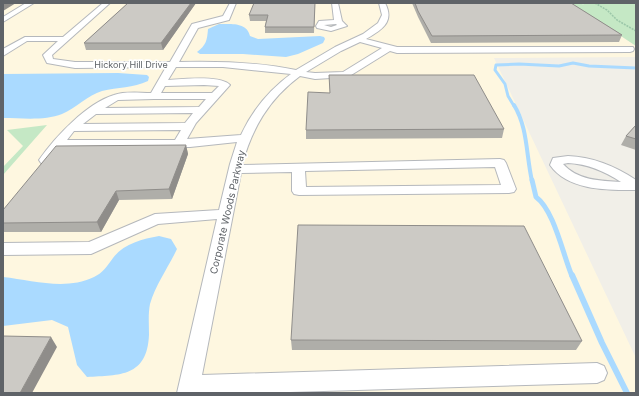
<svg xmlns="http://www.w3.org/2000/svg" width="639" height="396" viewBox="0 0 639 396" font-family="Inter,sans-serif">
	<rect width="100%" height="100%" fill="#f1efe8"/>
	<path fill="#fef7e0" d="M3,3h569l64,43v11l-142,1 142,300v35h-633z"/>
	<path fill="#c5e8c5" d="M571,3h9l4,2 -2,-2h54v43z
		M47,125l-44,50v-8l20,-21 -16,-16z"/>
	<path fill="#aadaff" d="M219,24c12,0 28,-2 31,12l8,3 62,-3 4,1 1,2 -2,4 -25,11 -12,3 -43,-3h-43l-3,-2c9,-7 10,-11 11,-23z
		M118,73l29,2 2,2 -1,4c-15,7 -30,6 -46,10 -14,4 -26,17 -40,23 -17,7 -41,4 -59,4v-44z
		M159,236l12,3 6,10c-9,19 -21,35 -27,55 -2,10 -1,21 -1,31 -2,42 -29,40 -62,42l-10,-12 -9,-38 -16,-7 -49,6v-49c29,3 62,14 91,0 9,-4 13,-11 19,-19 10,-14 29,-19 46,-22z"/>
	<g fill="none" stroke-linecap="round" stroke-linejoin="round">
		<path stroke="#aadaff" stroke-width="3" d="M514,106l-6,-10 -3,-12 -10,-14 1,-5 23,-1 40,2 14,-3 16,3 47,2"/>
		<path stroke="#aadaff" stroke-width="4" d="M514,105c14,23 12,50 18,76"/>
		<path stroke="#aadaff" stroke-width="5" d="M532,180l4,17c18,13 27,58 36,79"/>
		<path stroke="#aadaff" stroke-width="6" d="M572,275l30,68 25,50"/>
		<defs>
			<path id="minor" d="M26,3h8l-31,19v-5z
				M103,3h7l-58,52 1,4 22,3h95l22,-38 31,-8 7,-13h6l-7,17 -31,8 -19,34c39,-1 78,0 117,8l39,-23 28,-13 15,-11 4,-8 -3,-12h6c10,19 -3,27 -19,36l31,8h236l1,2 -1,2 -3,1 -233,1 -7,-2 -42,26 -33,2 -15,-3c-31,23 -48,52 -58,89l258,-6 4,1 2,3 10,26 -2,3 -5,1 -210,2 -5,-1 -2,-3v-19l-51,1 -39,202 395,-12 7,3 3,7 -3,7 -7,3 -341,10h-79l40,-174 -59,5 -67,30 -88,1v-12l86,-1 66,-28 64,-4 11,-46 7,-22 -47,5 -129,1 -12,15h-8l-2,-3c16,-23 48,-57 75,-65 11,-4 25,-2 37,-2l15,-26 -91,1 -28,-5 -4,-8 15,-14h-31l-24,15v-7l22,-12h38zM360,42l22,6 -39,24 -28,1 -9,-1 35,-21zM176,67h47l68,7c-22,16 -39,37 -50,61l-54,4 9,-16 34,-38c-9,-10 -48,-6 -62,-5zM204,85l15,1 -7,7h-51l4,-7zM154,99h52l-7,8 -94,1 13,-8zM193,113l-8,10 -102,1 13,-10zM181,130l-6,10h-108l7,-9zM495,167l6,18 -195,2 -1,-16z
				M332,3h6l4,18 5,5 -16,5 -14,-3 -1,-2 3,-5 15,-1zM336,24l1,1 -6,2 -7,-2z
				M568,156c25,1 47,10 68,24v10c-28,0 -68,1 -86,-25l3,-7zM568,163c20,1 36,8 53,19 -21,-1 -44,-2 -58,-18z"/>
		</defs>
		<use href="#minor" stroke="#b5b8bc" stroke-width="2"/>
		<path stroke="#9cc7a9" stroke-width="1.5" stroke-dasharray="2 1" stroke-linecap="butt" d="M595,3l12,7 10,10 19,11"/>
		<use href="#minor" fill="#fff" fill-rule="evenodd"/>
	</g>
	<path fill="#afaea9" d="M128,3h68l-33,47h-77l-2,-7z
		M315,3l-1,30h-49v-6l1,-6h-16l-1,-6z
		M412,3h159l51,32 -3,7 -188,1 -13,-26z
		M329,75l175,54 -2,9 -196,1v-9l24,-37z
		M636,125v25l-15,-5 5,-9z
		M186,145l2,9 -16,45 -53,1 -18,32h-98v-22z
		M291,340l291,1 -6,9h-284z"/>
	<path fill="#8f8d8a" d="M3,3h13l-13,8z
		M191,3h5l-33,47 -2,-7z
		M186,145l2,9 -16,45 -3,-10z
		M116,191l3,9 -18,32 -4,-10z
		M51,337l6,10 -25,46h-12z"/>
	<path fill="#cccac5" stroke="#8f8d8a" d="M128,3h63l-30,40h-77z
		M254,3h61l-1,24h-49l3,-12h-19z
		M415,3h156l51,32 -190,1 -14,-25z
		M329,75h145l30,54 -198,1 2,-38 22,1z
		M636,125v14l-10,-3z
		M186,145l-17,44 -53,2 -19,31 -94,1v-13l53,-64z
		M298,225l226,1 58,115 -291,-1z
		M3,336l48,1 -31,56h-17z"/>
	<g text-anchor="middle" dominant-baseline="central" stroke-width="3.5" stroke-linejoin="round" paint-order="stroke">
		<g font-size="9" fill="#5f6368" stroke="#fff">
			<text x="131" y="64">Hickory Hill Drive</text>
		</g>
		<g font-size="10" fill="#5f6368" stroke="#fff">
			<text transform="translate(227 212) rotate(-77)">Corporate Woods Parkway</text>
		</g>
	</g>
	<rect width="639" height="396" fill="none" stroke="#5f6368" stroke-width="8"/>
</svg>
